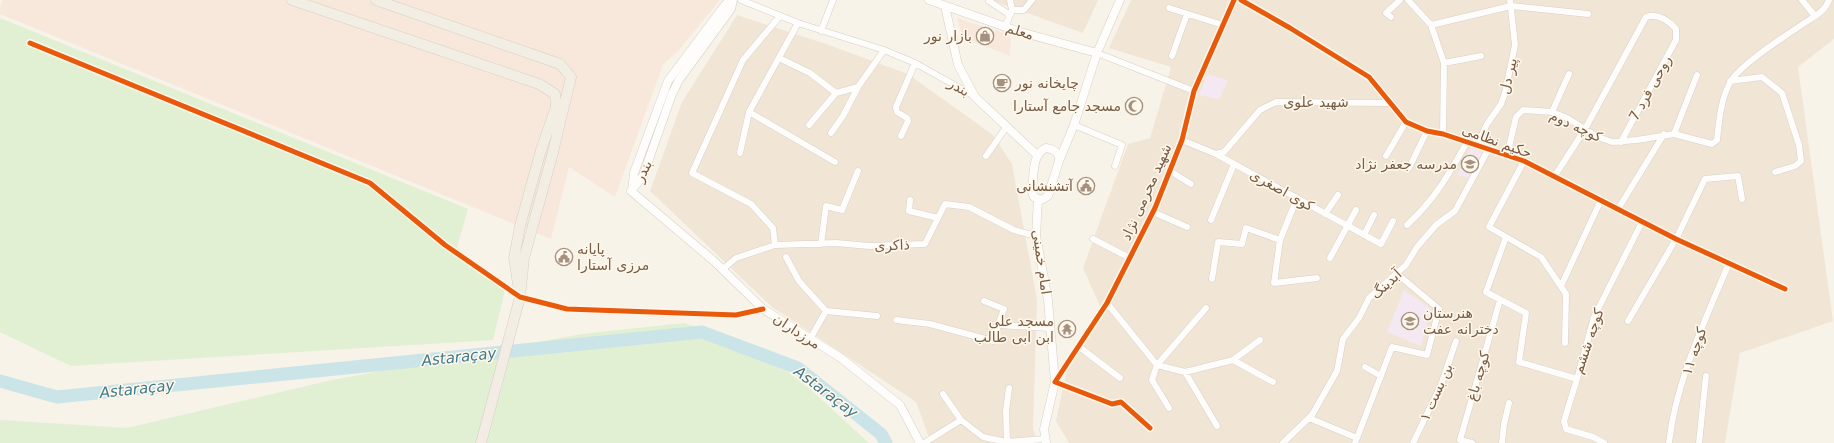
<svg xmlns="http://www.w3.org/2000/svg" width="1834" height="443" viewBox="0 0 1834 443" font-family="'DejaVu Sans','Noto Naskh Arabic',sans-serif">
	<rect width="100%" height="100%" fill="#f7f3e9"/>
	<path fill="#f1e6d6" d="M991,0h107l-15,33z
		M1131,0h703v39l-36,28 35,254 -93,32 -15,90h-656l-13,-22 10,-48 38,-58 -21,-47 45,-124 22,-6 21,-71 -62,-19z
		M737,15l89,29 82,30 85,61 19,29 25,136 -4,128 4,15h-106l-15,-41 -144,-95 -122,-116 32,-89z"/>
	<path fill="#f8e8dc" d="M3,0h717l-42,51 -15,14 -48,132 -46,-30 -18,72 -551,-225v-7z
		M957,18l50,16 4,5 -1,17 -48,-19z"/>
	<path fill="#f4e9f2" d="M1208,74l20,7 -9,18 -20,-4z
		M1471,148l11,5 -12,25 -13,-3z
		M1404,290l27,19 -10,37 -34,-14z"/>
	<path fill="#e1efd3" d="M0,18l468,191 -11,38 48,43 -12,50 -422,26 -71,-34z
		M684,323l74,25 52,41 59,54h-869v-23l127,8 205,-48 250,-46z"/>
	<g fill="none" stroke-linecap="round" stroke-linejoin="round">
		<path stroke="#cae4e8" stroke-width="13" d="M0,381l57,16 645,-65 96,36 83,66 5,9"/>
		<defs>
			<path id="minor" d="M741,0l57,23 86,27 31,13 59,33
				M1010,0l2,10
				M1241,0l49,28 79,49 37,45 21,9 16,3 81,27 152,78 109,50
				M1408,0l23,25 13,38 -1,71
				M1802,0l13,16
				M989,1l21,14
				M1169,8l54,17
				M1391,17l-5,-4 14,-13
				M1431,25l80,-19 77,8
				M1005,27l7,-17h12l8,-10
				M821,31l12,-31
				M30,43l340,140 75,62 75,52 47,12 169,6 27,-6
				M1097,53l97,38
				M1172,56l15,-42
				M779,58l31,15 26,20
				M1444,63l37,-7
				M1730,81l32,-4 20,16 17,52 2,16 -6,5 -20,6
				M749,112l86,50
				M1552,112l17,-38
				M809,125l27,-32 22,-6 26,-37
				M1074,125l48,20 -7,21
				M831,133l12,-17 15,-29
				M1674,134l23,-59
				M901,136l7,-15 -1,-3 -10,-6 -1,-5 19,-44
				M1182,140l34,14 165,90 12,-23
				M1477,146l10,-22 14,-20 4,-11 10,-48 -5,-45
				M740,153l9,-41 49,-89
				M1216,154l8,-2 36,-42 16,-8 113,1
				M986,156l21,-30
				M1386,156l20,-34
				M1507,156l9,-39 7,-7 29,2 15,6 31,19 14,5 25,-2 37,-6 38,10 5,-4c2,-19 4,-43 14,-59 10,-17 54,-45 72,-57 10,-7 22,-12 26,-24
				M1524,161l-35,66 52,30 25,37 -1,49
				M1409,168l18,-37
				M1170,171l21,13
				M1554,177l31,-48 61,-112c12,-4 22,3 30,12v11l-55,102
				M1297,198l-17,42 -6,43 43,-5
				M910,200l-1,11 29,7
				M1618,209l46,-75
				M1153,212l34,15
				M1325,214l13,-19
				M1211,220l23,-56
				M1407,225c28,-26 41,-49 60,-83
				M1364,235l10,-20
				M1506,237l-20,55 40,21 -7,49 58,17 17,-62 48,-95
				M1093,239l37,19
				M821,244l5,-38 16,4 16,-39
				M775,245l-2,-17 -22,-24 -59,-31 51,-113 37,-44
				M786,257l13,24 27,30
				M1330,258l26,-48
				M723,269l13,-11 39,-13 61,-2 33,3 56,-2 20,-40 24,3 45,23 22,6
				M1212,279l6,-37 24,2 4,-16 34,12
				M1561,286l40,-86
				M984,301l20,8 -6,16
				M1107,303l50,62 28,7 48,-12 27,-20
				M896,320l34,4 63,17 5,-16 51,3
				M1628,321l48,-82 29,-60 33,-3 4,23
				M810,339l16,-28 51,5
				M1078,346l42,32
				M1233,360l40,22
				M1365,367l16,9
				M1185,372l32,54
				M1577,379l-13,42 2,8 27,8 11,6
				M943,394l18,26
				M1169,408l-17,-28 5,-15 49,-57
				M1309,418l48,20
				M1150,428l-29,-26 -9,2 -57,-22 52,-79 48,-95 27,-68 12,-49 40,-91
				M1007,442l-1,-31 3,-23
				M924,443l37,-23 22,17 24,5 38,-3
				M1283,443l29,-28 25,-44 6,-32 16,-21 10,-20 37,-33 11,-18 19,-22 19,-14 33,-61
				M1355,443l37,-96 35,8 12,-46 -43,-36
				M1413,443l28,-58 15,-44
				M1472,443l-12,-3 40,-140
				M1502,443l2,-19 5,-21
				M1669,443c7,-63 36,-122 60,-180
				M1699,443l7,-67"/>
			<path id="tertiary" d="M929,0l88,31 80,22
				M945,6l13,59 17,32 62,58
				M1046,148c8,1 13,4 13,13l-11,35 -7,4 -7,-3 -2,-5c2,-14 -1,-38 14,-44z
				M1059,161l15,-36 23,-72 23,-53
				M631,191l84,71 48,47 78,49 59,47 20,38
				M631,191l12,-15 29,-82 7,-14 52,-71 2,-9
				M632,191l2,-18 34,-92 57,-76 5,-5
				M1038,199l-2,37 12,64 7,82 -11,47 2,14"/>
			<path id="primary" d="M292,0l247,84 16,10 1,13 -15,43 -21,76 -6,32 6,39
				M376,0l184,64 11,13 -19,79 -28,102 -4,39 -12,45"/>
			<path id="trunk" d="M481,443l27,-101"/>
		</defs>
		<use href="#minor" stroke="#d6d0c7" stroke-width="7"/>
		<use href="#tertiary" stroke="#d6d0c7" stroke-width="9"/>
		<use href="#primary" stroke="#d6cec5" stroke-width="11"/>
		<use href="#trunk" stroke="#d6cec5" stroke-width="11"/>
		<use href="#minor" stroke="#fefdfc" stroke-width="6"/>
		<use href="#tertiary" stroke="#fefdfc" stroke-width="8"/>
		<use href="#primary" stroke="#f3eee4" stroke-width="10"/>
		<use href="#trunk" stroke="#f2ece4" stroke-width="10"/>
		<defs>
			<path id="cycleway" d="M1241,0l49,28 79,49 37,45 21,9 16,3 81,27 152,78 109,50
				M30,43l340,140 75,62 75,52 47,12 169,6 27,-6
				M1150,428l-29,-26 -9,2 -57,-22 52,-79 48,-95 27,-68 12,-49 40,-91"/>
		</defs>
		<use href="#cycleway" stroke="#fff8ea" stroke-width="8"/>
		<use href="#cycleway" stroke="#e8590c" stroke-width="5"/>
	</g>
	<defs>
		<symbol id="shop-ring" viewBox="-11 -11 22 22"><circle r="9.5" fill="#fff8ea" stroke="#a49180" stroke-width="1.5"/><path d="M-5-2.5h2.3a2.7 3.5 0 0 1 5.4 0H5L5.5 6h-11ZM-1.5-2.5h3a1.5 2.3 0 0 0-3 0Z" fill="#a49180"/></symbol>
		<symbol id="cafe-ring" viewBox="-11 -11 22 22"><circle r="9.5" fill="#fff8ea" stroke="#a49180" stroke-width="1.5"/><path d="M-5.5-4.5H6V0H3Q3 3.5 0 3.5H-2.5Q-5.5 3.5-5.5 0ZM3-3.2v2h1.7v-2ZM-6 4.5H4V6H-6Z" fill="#a49180"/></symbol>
		<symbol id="mosque-ring" viewBox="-11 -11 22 22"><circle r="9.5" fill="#fff8ea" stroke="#a49180" stroke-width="1.5"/><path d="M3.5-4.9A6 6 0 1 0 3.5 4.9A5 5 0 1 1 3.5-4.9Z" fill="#a49180"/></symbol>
		<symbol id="school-ring" viewBox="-11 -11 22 22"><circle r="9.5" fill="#fff8ea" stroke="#a49180" stroke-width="1.5"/><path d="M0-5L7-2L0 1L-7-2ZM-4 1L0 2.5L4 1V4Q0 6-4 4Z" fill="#a49180"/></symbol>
		<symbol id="civic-ring" viewBox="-11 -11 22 22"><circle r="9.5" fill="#fff8ea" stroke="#a49180" stroke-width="1.5"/><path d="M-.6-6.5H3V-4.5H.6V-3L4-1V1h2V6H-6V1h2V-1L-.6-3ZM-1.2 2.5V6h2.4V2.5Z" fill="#a49180"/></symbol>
		<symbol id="temple-ring" viewBox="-11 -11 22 22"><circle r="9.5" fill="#fff8ea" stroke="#a49180" stroke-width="1.5"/><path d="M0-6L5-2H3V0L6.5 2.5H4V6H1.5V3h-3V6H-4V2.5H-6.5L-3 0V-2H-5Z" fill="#a49180"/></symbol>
	</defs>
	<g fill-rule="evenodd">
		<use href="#shop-ring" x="975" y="26" width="20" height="20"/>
		<use href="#cafe-ring" x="992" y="73" width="20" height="20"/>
		<use href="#mosque-ring" x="1124" y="96" width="20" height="20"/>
		<use href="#school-ring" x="1460" y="154" width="20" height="20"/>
		<use href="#civic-ring" x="1076" y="176" width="20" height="20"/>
		<use href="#civic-ring" x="554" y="247" width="20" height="20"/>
		<use href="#school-ring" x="1400" y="311" width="20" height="20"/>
		<use href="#temple-ring" x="1057" y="319" width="20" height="20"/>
	</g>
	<g text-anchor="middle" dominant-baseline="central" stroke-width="3" stroke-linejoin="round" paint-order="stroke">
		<g font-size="14" fill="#775c48" stroke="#fff8ea">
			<text transform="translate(1020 31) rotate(17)">معلم</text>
			<text transform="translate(1508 76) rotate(-77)">پیر دل</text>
			<text transform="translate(959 87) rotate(30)">بندر</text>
			<text transform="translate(1650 88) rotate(-61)">روحی فرد 7</text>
			<text x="1316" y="102">شهید علوی</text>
			<text transform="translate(1576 126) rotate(25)">کوچه دوم</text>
			<text transform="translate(1497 141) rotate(20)">حکیم نظامی</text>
			<text transform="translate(643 171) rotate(-64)">بندر</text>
			<text transform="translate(1282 190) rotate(29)">کوی اصغری</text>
			<text transform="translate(1146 192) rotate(-66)">شهید محرمی نژاد</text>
			<text transform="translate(892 245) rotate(-2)">ذاکری</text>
			<text transform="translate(1042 262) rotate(82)">امام خمینی</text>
			<text transform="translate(1386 284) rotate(-43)">آبدینگ</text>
			<text transform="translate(797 331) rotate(33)">مرزداران</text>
			<text transform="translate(1588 341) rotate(-71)">کوچه ششم</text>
			<text transform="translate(1694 351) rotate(-71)">کوچه ۱۱</text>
			<text transform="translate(1478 376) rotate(-74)">کوچه باغ</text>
			<text transform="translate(1436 392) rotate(-66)">بن بست ۱</text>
		</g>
		<g font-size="14" fill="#775c48" stroke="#fff8ea" text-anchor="end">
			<text x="972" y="36">بازار نور</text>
			<text x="1015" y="83" text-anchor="start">چایخانه نور</text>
			<text x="1121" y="106">مسجد جامع آستارا</text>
			<text x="1457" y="164">مدرسه جعفر نژاد</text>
			<text x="1073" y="186">آتشنشانی</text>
			<text x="577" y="249" text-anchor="start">پایانه<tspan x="577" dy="16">مرزی آستارا</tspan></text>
			<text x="1423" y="313" text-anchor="start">هنرستان<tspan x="1423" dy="16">دخترانه عفت</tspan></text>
			<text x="1054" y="321">مسجد علی<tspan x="1054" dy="16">ابن ابی طالب</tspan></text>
		</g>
		<g font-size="15" font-style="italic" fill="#40798b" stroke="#fff8ea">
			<text transform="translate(459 357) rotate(-6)">Astaraçay</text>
			<text transform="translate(137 389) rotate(-6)">Astaraçay</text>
			<text transform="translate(826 392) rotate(37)">Astaraçay</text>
		</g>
	</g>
</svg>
